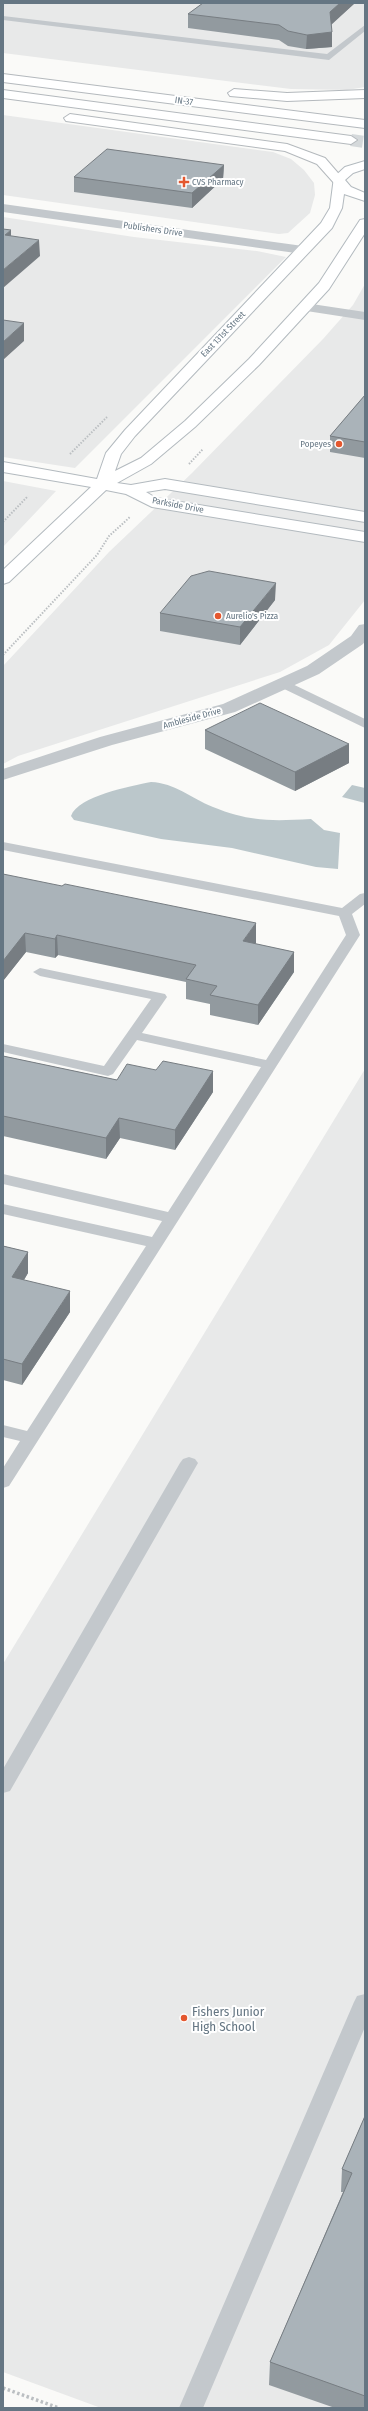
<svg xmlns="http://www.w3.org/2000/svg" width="368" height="2411" viewBox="0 0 368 2411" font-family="'Fira Sans Condensed',sans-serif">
	<rect width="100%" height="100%" fill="#fafaf8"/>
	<path fill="#e8e9e9" d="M3,3h362v84l-18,3 -56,-1 -288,-36z
		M3,115l270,37 18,7 13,11 10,13 1,12 -5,18 -22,20 -9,1 -276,-39z
		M3,217l131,20 123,14 29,6 -211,211 -72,-11z
		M365,284v316l-36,45 -49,27 -262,84 -15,8v-98l106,-114 83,-79 131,-134 30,-34z
		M3,481l53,10 -53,56z
		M365,1069v1339h-264l-98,-36v-708z"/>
	<path fill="#bbc7cb" d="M151,782c24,1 40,16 62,25 37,15 59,14 98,12l13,11 16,3 -2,36 -22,-2 -84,-19 -71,-9 -87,-19 -3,-4c7,-20 60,-30 80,-34z
		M352,785l13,3v15l-23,-6z"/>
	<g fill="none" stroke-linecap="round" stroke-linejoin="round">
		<path stroke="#d5d9db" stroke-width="12" stroke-dasharray="12 6" stroke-linecap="butt" d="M351,140l14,2"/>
		<defs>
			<path id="secondary" d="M365,161v8l-12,4 -8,7 6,7 14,6v8l-21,-7 -2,14 -10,20 -197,208 -14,18 -6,17 26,-13 44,-37 64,-62 70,-76 41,-63 5,-1v14l-36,56 -70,76 -64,62 -44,37 -34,19 14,2 34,-6 200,33v10l-200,-33 -19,3 10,6 209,34v10l-213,-35 -26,-13 -20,-4 -97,92 -6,2v-14l88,-83 -88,-15v-10l94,17 9,-26 19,-23 196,-207 9,-15 4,-31 11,-10z"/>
			<path id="highway" d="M3,74l362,46v8l-362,-46z
				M234,89l53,4 78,-3v8l-78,3 -57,-5 -2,-3z
				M3,90l348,46 6,4 -6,4 -348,-46z
				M70,114l217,30 38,14 19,22 -6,4 -4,-1 -17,-19 -32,-13 -219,-30 -2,-3z"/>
		</defs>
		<use href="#secondary" stroke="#b3babf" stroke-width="2"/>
		<use href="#highway" stroke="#b4b9bd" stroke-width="2"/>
		<path stroke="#bbbfc2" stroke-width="2" stroke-dasharray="1.5 1.5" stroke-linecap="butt" d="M70,454l37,-37
			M189,464l14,-15
			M3,522l25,-26
			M3,655l94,-100 12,-19 21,-19"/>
		<path stroke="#bbbfc2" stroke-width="3.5" stroke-dasharray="2.5 2.5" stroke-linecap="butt" d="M3,2388l56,20"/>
		<path fill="#c3c8cc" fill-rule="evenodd" d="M3,16l324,38 38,-29v6l-36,29 -326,-40z
			M282,679l83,40v9l-87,-42 -2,-3z
			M3,842l339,66 18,-14 5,-1v11l-13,10 8,21 -351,551 -6,2v-20l17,-27 -17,-4v-12l24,6 119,-185 -143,-32v-10l149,33 10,-16 -159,-37v-10l165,38 93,-145 -124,-27 -24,34 -5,2 -105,-24v-8l101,22 47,-67 -111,-23 -7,-4 7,-4 125,26 2,3 -25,36 124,27 80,-125 -7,-19 -336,-66z
			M189,1457l6,2 3,4 -188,328 -7,2v-24l177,-306 3,-4z
			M365,1994v33l-162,381h-24l175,-406 3,-6z"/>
		<path fill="#c3c8cc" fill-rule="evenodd" d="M3,204l300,42 7,4 -7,4 -300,-42z
			M305,303l60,9v8l-65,-10 -2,-3 2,-3z
			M365,624v17l-2,3 -44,30 -84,38 -123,33 -109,35v-11l97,-32 123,-33 84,-38 44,-30 8,-11z"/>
		<use href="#secondary" fill="#fff" fill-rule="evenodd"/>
		<use href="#highway" fill="#fff" fill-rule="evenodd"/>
	</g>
	<path fill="#929a9f" d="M203,3h152l-24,21 1,8v15l-26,2 -18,-3 -9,-6 -91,-12v-14z
		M224,165l-1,14 -31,29 -118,-16v-15z
		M365,395v63l-35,-6v-16z
		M275,600l-35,45 -80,-14v-18z
		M205,730l144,14v19l-54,28 -90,-42z
		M3,874l253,69 -1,1 39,8v20l-36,53 -48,-10v-11l-24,-5v-17l-128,-27 -3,3 -29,-6 -23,29z
		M3,1056l114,24 39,-10 57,1v21l-38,58 -55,-12 -14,21 -103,-23z
		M3,1246l25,6v21l-4,7 46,32 -48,73 -19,-5z
		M365,2116v292h-30l-66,-23 1,-23 73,-170h-2l1,-23z"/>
	<path fill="#777d82" d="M340,3h15l-25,23v-14z
		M332,32v15l-26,2 1,-14z
		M224,165l-1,14 -31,29v-15z
		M11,230v17l-6,-12z
		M39,240l1,16 -37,32v-18z
		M24,323v18l-21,19v-18z
		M276,583l-1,17 -35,45v-18z
		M349,744v19l-54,28v-19z
		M256,923v20l-13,18v-20z
		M25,933l1,19 -23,29v-20z
		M57,935l1,20 -3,3v-19z
		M294,952v20l-36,53v-20z
		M213,1071v21l-38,58v-20z
		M119,1118l1,20 -14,21v-21z
		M28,1252v21l-15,25 -1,-21z
		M70,1291v21l-48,73v-21z"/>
	<path fill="#aab3b9" stroke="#777d82" d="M203,3h137l-10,9 2,20 -25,3 -19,-4 -9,-6 -91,-11z
		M107,149l117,16 -32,28 -118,-16z
		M3,229l8,1 -6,5 34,5 -36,30z
		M3,320l21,3 -21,19z
		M365,395v47l-35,-6z
		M209,571l67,12 -36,44 -80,-14 31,-37z
		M260,703l89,41 -54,28 -90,-42z
		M3,874l59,12 3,-2 191,39 -13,18 51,11 -36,53 -48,-10 7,-9 -31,-7 10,-14 -139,-30 -2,4 -30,-6 -22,28z
		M3,1056l114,24 10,-16 29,6 7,-9 50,10 -38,59 -56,-12 -13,20 -103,-22z
		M3,1246l25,6 -16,25 58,14 -48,73 -19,-5z
		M365,2116v280l-95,-34 82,-189 -10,-4z"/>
	<g fill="#e4572e" stroke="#fff" stroke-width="1.5">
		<path d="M182 176h4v4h4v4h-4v4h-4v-4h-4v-4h4z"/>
		<circle cx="339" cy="444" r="4"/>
		<circle cx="218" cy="616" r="4"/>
		<circle cx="184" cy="2018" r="4"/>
	</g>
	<g text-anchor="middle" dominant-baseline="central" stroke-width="4" stroke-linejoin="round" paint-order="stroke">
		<g font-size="9" fill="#657683" stroke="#fff">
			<text transform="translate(184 101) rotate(7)">IN-37</text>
			<text transform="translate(153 229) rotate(8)">Publishers Drive</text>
			<text transform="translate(223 334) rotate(-46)">East 131st Street</text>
			<text transform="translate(178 505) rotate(11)">Parkside Drive</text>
			<text transform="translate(192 718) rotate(-15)">Ambleside Drive</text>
		</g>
		<g font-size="9" fill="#657683" stroke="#fff" text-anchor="start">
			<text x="192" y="182">CVS Pharmacy</text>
			<text x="331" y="444" text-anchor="end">Popeyes</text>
			<text x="226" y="616">Aurelio's Pizza</text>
		</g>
		<g font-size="13" fill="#657683" stroke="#fff" text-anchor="start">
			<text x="192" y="2011">Fishers Junior<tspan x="192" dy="15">High School</tspan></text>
		</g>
	</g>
	<rect width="368" height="2411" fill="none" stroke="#657683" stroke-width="8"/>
</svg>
